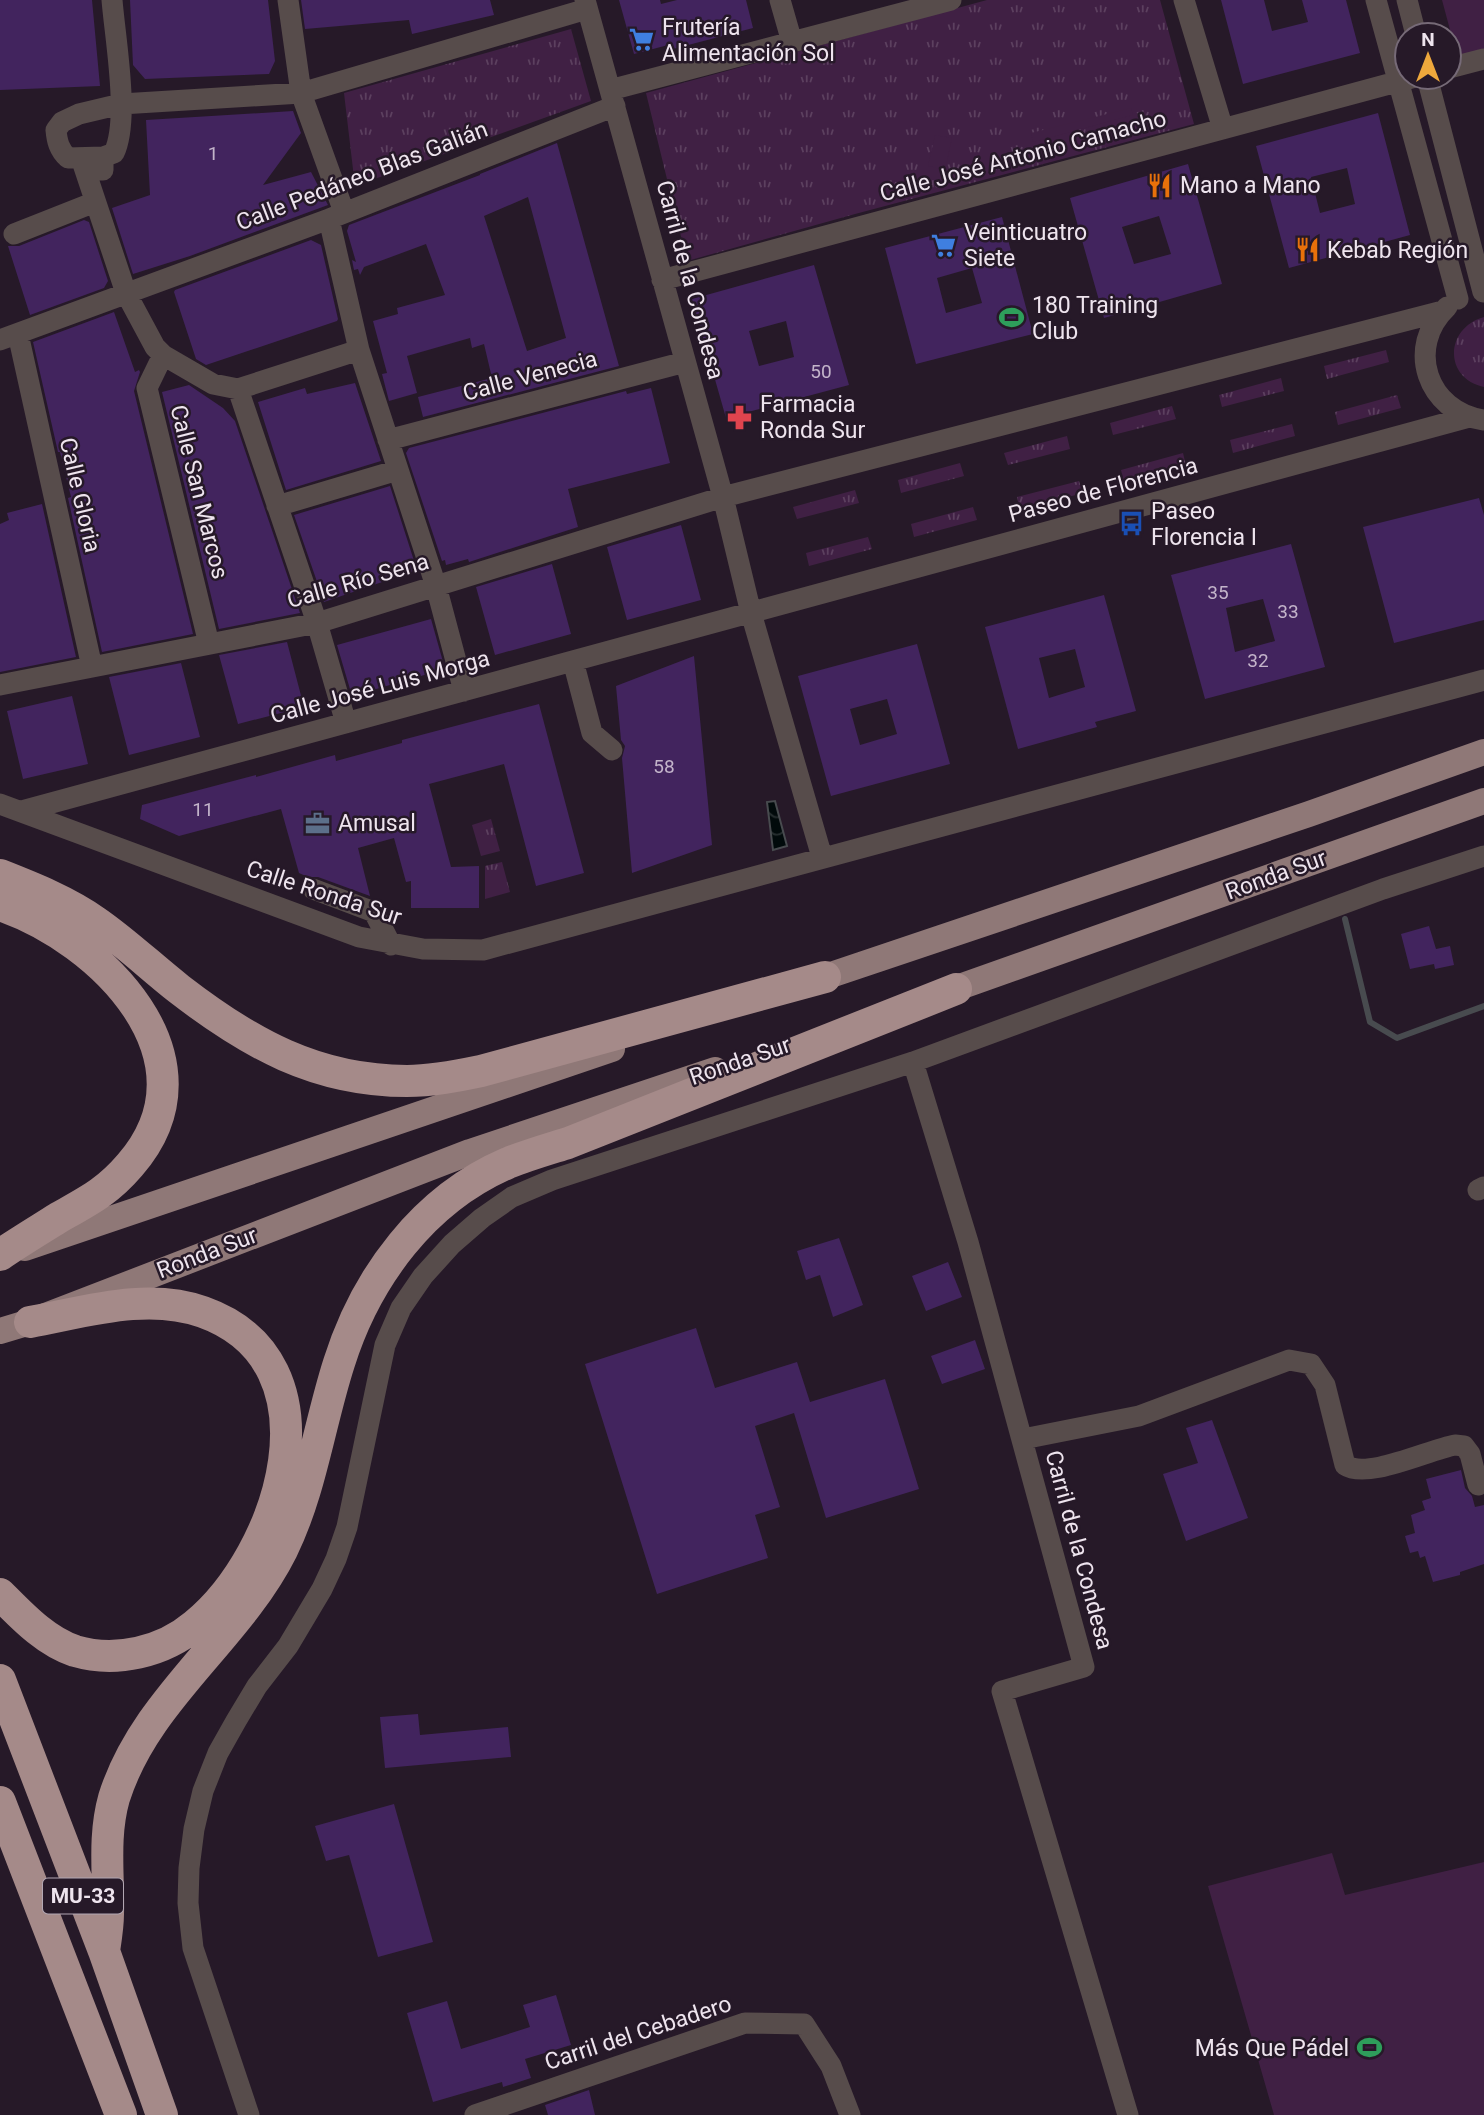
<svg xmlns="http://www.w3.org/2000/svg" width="1484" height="2115" viewBox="0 0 1484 2115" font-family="Roboto,sans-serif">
	<defs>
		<pattern id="grass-tufts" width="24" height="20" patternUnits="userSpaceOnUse" patternTransform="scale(1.75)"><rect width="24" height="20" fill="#402044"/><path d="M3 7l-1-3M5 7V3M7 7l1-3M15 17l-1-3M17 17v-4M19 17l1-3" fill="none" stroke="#5c405f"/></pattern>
		<pattern id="water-waves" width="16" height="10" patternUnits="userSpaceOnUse" patternTransform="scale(1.75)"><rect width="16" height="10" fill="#010a0b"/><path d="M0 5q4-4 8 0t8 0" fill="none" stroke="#262e2f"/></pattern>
	</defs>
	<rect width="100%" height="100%" fill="#261928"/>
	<path fill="url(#grass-tufts)" d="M987,0h173l34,124 -339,90 -168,47 -41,-168z
		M571,29l20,72 -236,85 -11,-93z
		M1484,317v70c-41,-9 -39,-59 0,-70z
		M1386,350l3,12 -62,17 -3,-13z
		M1281,378l3,13 -62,16 -3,-12z
		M1397,395l4,13 -63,17 -3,-13z
		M1172,406l4,13 -63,16 -3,-12z
		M1292,424l3,12 -62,17 -3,-13z
		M1067,436l3,13 -62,16 -4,-12z
		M1183,453l3,13 -62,16 -3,-12z
		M960,463l4,13 -63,17 -3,-13z
		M1079,481l4,12 -63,17 -3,-13z
		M855,490l4,13 -62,16 -4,-12z
		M973,507l4,13 -63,17 -3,-13z
		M868,537l4,12 -63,17 -3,-13z
		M491,819l9,32 -19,5 -9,-31z
		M502,862l8,30 -25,7v-33z"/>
	<path fill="#402044" d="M1442,0h42v49l-27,7z
		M1131,108l2,7 -100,27 -2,-9z
		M935,135l17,3 -7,32 -17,-4z
		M1332,1853l13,42 139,-33v253h-210l-66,-229z"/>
	<path fill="url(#water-waves)" stroke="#484b4f" stroke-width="2" d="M775,801l12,45 -14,4 -6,-48z"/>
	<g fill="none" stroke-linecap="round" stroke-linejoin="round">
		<path stroke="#484b4f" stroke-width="6" d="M1345,919l25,103 27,16 87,-32"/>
	</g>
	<path fill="#42245e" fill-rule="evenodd" d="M0,0h92l8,86 -100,4z
		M130,0h138l7,61 -6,13 -124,5 -12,-14z
		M301,0h189l4,15 -82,19 -3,-14 -104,9z
		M619,0h41l1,4 16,-4h69l7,28 -80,21 -1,-5 -38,10z
		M1221,0h43l8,31 36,-9 -6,-22h44l14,53 -117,31z
		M293,111l8,22 -38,52 48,-13 17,33 -138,51 -57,18 -21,-66 38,-13 -4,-75z
		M1378,113l32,122 -121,33 -33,-122zM1347,168l8,36 -35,9 -9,-36z
		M557,143l62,223 -196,51 -5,-20 74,-19 -8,-34 -12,4 -2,-10 -63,18 10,37 -28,8 -7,-27 5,-1 -14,-52 25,-7 -1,-6 48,-13 -19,-51 -62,23 -4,8 -2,-6 -4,1 -2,-10 4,2 -9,-31 2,-6 131,-50v-1zM528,197l38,141 -39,13 -43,-135z
		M1188,164l34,120 -118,34 -34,-120zM1159,216l12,38 -37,10 -12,-37z
		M1002,217l31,117 -117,30 -31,-116zM972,268l10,35 -36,10 -9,-35z
		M84,220l5,2 19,59 -4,7 -74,27 -22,-69h11z
		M311,240l10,5 17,74 -1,2 -131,44 -10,-6 -22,-67 1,-2z
		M814,265l35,120 -123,33 -34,-119zM786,321l8,36 -35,9 -10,-35z
		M114,312l21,60 4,-2 1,2 -6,19 59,243 -91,18 -34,-154 3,-1 -11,-45h-2l-25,-110z
		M355,383l26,78 -95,29 -28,-88 47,-14 2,6z
		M189,385l34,23 12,13 65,192 -81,16 -57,-237z
		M651,388l19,75 -102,26 10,38 -109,35 -1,-3 -22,6 -1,-5 -3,1 -36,-108 3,-5 217,-57 1,3z
		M390,486l27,84 -93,32 -30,-87z
		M1479,498l5,17v105l-90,23 -31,-116z
		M42,504l34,153 -76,15v-148l9,-4 -2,-7z
		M681,525l20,75 -74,20 -20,-73z
		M1291,544l34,123 -120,32 -34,-124zM1263,599l12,42 -40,11 -9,-44z
		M552,564l19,70 -76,21 -19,-68z
		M1104,595l32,116 -41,11 2,5 -79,22 -33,-122zM1075,649l10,38 -36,11 -10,-40z
		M431,619l14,50 -93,27 -15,-51z
		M287,642l17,65 -66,17 -19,-69z
		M917,644l33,120 -119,32 -33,-120zM887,699l10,35 -37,11 -10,-36z
		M694,656l18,189 -80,28 -10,-115 3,-12 -4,-6 -5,-54z
		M181,663l19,74 -71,18 -20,-78z
		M72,696l16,68 -65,15 -16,-68z
		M539,704l45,169 -48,13 -32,-122 -75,20 22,83 28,-1v42h-68v-27l-5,1 -12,-44 -36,10 12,48 -52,-19h-10l-9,-4 -18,-64 -102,27 -39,-17 2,-14 114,-30v2l79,-22 1,6 66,-18v-3z
		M1429,926l7,23 14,-3 4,19 -19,4 -1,-5 -24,5 -9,-35z
		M839,1238l24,67 -30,12 -13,-42 -14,5 -9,-29z
		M948,1262l14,35 -36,14 -14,-35z
		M696,1328l19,60 82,-26 13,40 75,-23 34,110 -93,29 -32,-105 -39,13 25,81 -25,8 13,43 -111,36 -72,-230z
		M975,1340l10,29 -43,15 -11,-28z
		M1212,1420l36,98 -62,23 -23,-67 35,-11 -12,-35z
		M1461,1470l4,18 7,8 3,11 9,-2v59l-24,8v3l-27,7 -8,-26 -5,2 -2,-7 -8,2 -5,-17 10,-3 -4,-18 14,-5 -3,-9 9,-3 -5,-19z
		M418,1714l2,21 88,-8 3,30 -126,11 -5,-51z
		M394,1804l39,138 -55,15 -29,-102 -23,6 -11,-35z
		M556,1995l15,50 -46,14 6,19 -28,9 -1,-5 -69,20 -26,-89 40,-12 14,48 69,-22 -7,-22z
		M589,2090l6,25h-47l-3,-10z"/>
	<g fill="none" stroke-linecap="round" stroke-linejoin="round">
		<path stroke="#574c4b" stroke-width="21" d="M288,0l13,93 43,119
			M585,0l138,497 28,116 71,244
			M780,0l12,42
			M1184,0l39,129
			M1376,0l82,299
			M1407,0l9,35
			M1449,68l35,-9
			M1427,77l56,215
			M610,90l341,-90
			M103,157l-35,1c-9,-8 -11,-17 -12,-28l6,-8 17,-8 42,-10 180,-11 286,-84
			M81,158l45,135 29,54 8,8 50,29 25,5 121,-39
			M103,170v-13l11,-4c16,-33 1,-115 -2,-153
			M329,219l30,131 77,236 28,105
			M14,234l81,-32
			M662,280l753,-203
			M1447,307c-42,40 -20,105 37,113
			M18,334l74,333
			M0,340l329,-121 286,-113
			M163,355l-16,33 62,256
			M238,389l79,234 29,100
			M388,440l297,-78
			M277,506l121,-36
			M573,661l19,72 20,17
			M0,685l317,-62 406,-126 720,-186
			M0,804l359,133 64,12 60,1 1001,-270
			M22,811l1447,-394
			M313,889l61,23 17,33
			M913,1062l55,180 116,425 -82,24 126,424
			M1478,1190l6,-3
			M1023,1439l116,-23 150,-56 22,4 14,21 20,80c22,15 83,-15 110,-20l9,1 6,8 8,31
			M249,2115l-56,-167 -5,-45 1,-35 5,-39 9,-38 15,-38 18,-32 21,-35 31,-40 34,-57 14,-30 11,-32 38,-182 16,-37 22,-32 29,-32 30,-26 30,-21 40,-17 361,-118 470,-173 101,-33
			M475,2115l270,-92 59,1 27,42 19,49"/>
		<path stroke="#8f7877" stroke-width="26" d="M807,983l502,-169 175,-62
			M937,995l547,-194
			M25,1248l587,-199
			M0,1331l30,-9 440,-170 245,-82"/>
		<path stroke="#a58a89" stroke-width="32" d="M0,875c33,13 66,26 96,47 29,20 55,45 83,67 70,54 137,92 228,92 25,0 50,-5 74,-10l344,-94
			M0,905c101,34 222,154 130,260 -23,27 -42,36 -72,53 -19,12 -39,24 -58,37
			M0,1594c22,22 45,47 75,57 41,12 88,1 120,-26 87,-71 148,-263 8,-313 -56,-20 -118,0 -173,10
			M0,1680l104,271 58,164
			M0,1802l121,313
			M104,1951c2,-13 4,-25 4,-37 1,-39 -5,-77 6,-116 31,-99 123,-158 168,-248 29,-59 37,-125 57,-187 27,-86 85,-164 169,-200 20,-8 41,-14 60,-20l388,-154"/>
	</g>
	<defs>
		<symbol id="supermarket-bare" viewBox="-9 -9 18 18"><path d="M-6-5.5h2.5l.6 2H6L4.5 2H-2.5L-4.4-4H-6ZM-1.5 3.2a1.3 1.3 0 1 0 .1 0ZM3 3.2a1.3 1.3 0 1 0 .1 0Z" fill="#3f7fe0" stroke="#261928" stroke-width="2.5" paint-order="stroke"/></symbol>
		<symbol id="restaurant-bare" viewBox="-9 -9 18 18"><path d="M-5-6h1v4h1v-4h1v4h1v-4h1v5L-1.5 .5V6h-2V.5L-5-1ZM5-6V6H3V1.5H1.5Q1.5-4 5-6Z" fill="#e8710a" stroke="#261928" stroke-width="2.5" paint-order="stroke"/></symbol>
		<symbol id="stadium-bare" viewBox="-9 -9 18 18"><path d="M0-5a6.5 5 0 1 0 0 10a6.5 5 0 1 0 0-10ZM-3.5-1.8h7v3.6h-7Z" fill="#2e9e5b" stroke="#261928" stroke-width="2.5" paint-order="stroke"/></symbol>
		<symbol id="pharmacy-bare" viewBox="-9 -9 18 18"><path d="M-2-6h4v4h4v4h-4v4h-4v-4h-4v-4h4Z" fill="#e0444e" stroke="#261928" stroke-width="2.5" paint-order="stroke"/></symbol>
		<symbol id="bus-bare" viewBox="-9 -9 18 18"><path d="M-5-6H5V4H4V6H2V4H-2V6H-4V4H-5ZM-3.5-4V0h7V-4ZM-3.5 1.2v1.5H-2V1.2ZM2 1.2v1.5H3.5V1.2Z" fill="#1a4fb4" stroke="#261928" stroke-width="2.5" paint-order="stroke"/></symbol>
		<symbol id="office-bare" viewBox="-9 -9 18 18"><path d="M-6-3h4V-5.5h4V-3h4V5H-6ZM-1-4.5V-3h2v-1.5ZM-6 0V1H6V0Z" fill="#5c6f8a" stroke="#261928" stroke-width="2.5" paint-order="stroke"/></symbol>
	</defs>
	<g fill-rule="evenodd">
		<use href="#supermarket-bare" x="624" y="22" width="35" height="35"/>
		<use href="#restaurant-bare" x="1142" y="168" width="35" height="35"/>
		<use href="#supermarket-bare" x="926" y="228" width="35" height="35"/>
		<use href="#restaurant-bare" x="1290" y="232" width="35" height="35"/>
		<use href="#stadium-bare" x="994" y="300" width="35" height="35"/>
		<use href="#pharmacy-bare" x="722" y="400" width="35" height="35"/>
		<use href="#bus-bare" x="1114" y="506" width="35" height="35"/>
		<use href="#office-bare" x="300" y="806" width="35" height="35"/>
		<use href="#stadium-bare" x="1352" y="2030" width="35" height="35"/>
	</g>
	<g text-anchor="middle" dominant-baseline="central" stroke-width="5" stroke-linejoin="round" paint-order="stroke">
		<g font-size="19" fill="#c3b4ca">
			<text x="213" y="153">1</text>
			<text x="821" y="371">50</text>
			<text x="1218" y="592">35</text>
			<text x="1288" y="611">33</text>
			<text x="1258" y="660">32</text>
			<text x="664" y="766">58</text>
			<text x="203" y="809">11</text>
		</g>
		<rect fill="#261928" stroke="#b2a7b3" stroke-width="2" x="43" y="1878.5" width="80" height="35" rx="5"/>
		<g font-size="21" font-weight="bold" fill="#eee4ee">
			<text x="83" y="1896">MU-33</text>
		</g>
		<g font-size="23" fill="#eee4ee" stroke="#261928" text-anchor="start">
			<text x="662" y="27">Frutería<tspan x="662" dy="26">Alimentación Sol</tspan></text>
			<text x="1180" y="185">Mano a Mano</text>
			<text x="964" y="232">Veinticuatro<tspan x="964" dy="26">Siete</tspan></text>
			<text x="1327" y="250">Kebab Región</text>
			<text x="1032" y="305">180 Training<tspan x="1032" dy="26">Club</tspan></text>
			<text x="760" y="404">Farmacia<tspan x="760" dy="26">Ronda Sur</tspan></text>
			<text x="1151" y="511">Paseo<tspan x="1151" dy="26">Florencia I</tspan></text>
			<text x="338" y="823">Amusal</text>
			<text x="1349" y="2048" text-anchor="end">Más Que Pádel</text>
		</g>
		<g font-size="23" fill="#eee4ee" stroke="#261928">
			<text transform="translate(1023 156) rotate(-15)">Calle José Antonio Camacho</text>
			<text transform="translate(362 176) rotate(-21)">Calle Pedáneo Blas Galián</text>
			<text transform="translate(690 280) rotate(75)">Carril de la Condesa</text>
			<text transform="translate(530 376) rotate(-15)">Calle Venecia</text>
			<text transform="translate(1103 490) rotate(-15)">Paseo de Florencia</text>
			<text transform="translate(199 492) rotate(76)">Calle San Marcos</text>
			<text transform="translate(80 495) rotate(77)">Calle Gloria</text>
			<text transform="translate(358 581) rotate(-16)">Calle Río Sena</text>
			<text transform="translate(380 687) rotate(-15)">Calle José Luis Morga</text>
			<text transform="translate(1276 875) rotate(-20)">Ronda Sur</text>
			<text transform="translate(324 893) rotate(18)">Calle Ronda Sur</text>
			<text transform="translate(740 1061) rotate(-19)">Ronda Sur</text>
			<text transform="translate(207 1253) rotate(-21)">Ronda Sur</text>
			<text transform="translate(1079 1550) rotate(75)">Carril de la Condesa</text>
			<text transform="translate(638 2033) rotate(-18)">Carril del Cebadero</text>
		</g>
	</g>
	<g transform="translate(1428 56)"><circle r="33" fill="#261928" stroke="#766a77" stroke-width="2"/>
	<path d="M0-5L12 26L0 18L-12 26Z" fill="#eea83c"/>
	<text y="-10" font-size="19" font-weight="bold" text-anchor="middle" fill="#eee4ee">N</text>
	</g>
</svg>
